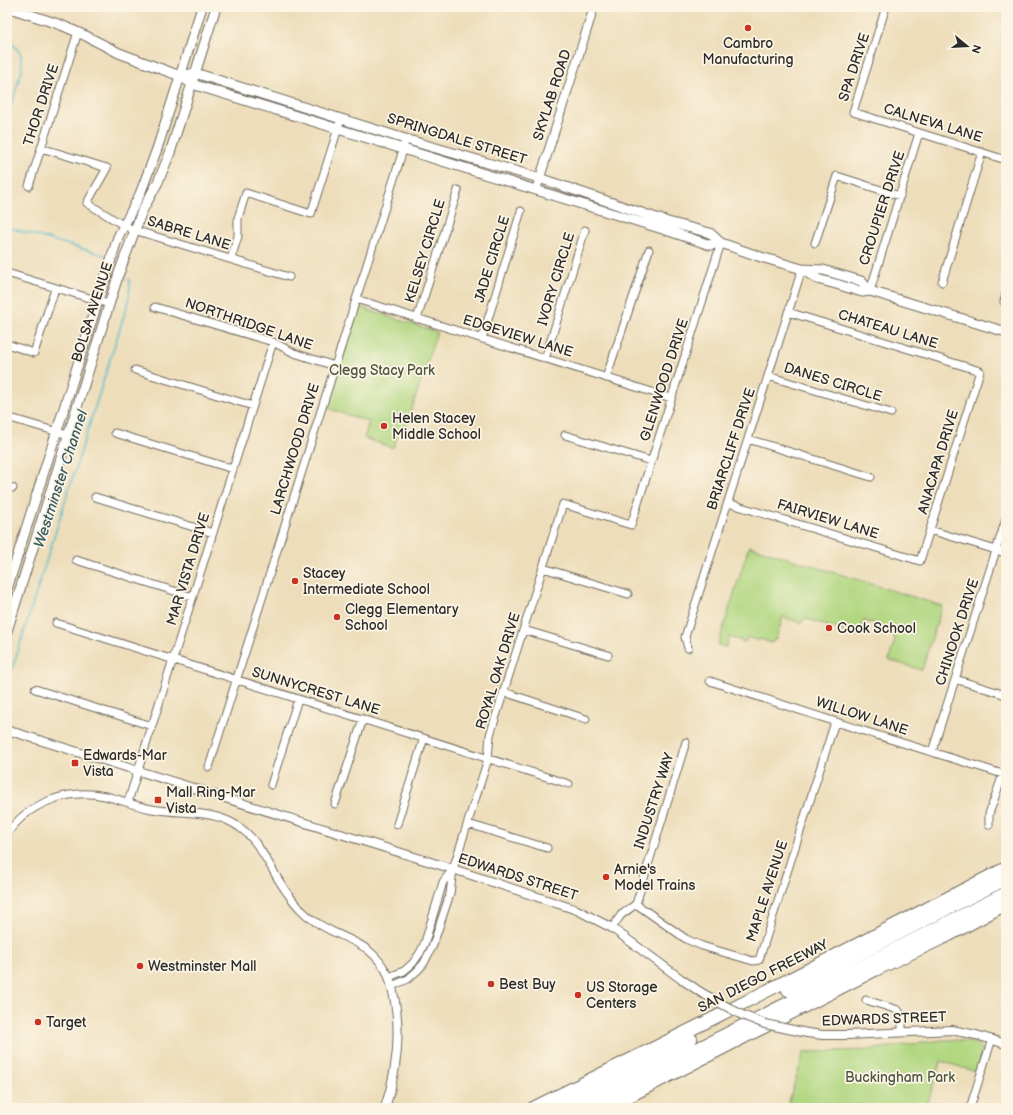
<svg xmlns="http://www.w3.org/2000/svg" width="1013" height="1115" viewBox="0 0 1013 1115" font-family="'Balsamiq Sans',sans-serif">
	<rect width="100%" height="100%" fill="#fcf5e5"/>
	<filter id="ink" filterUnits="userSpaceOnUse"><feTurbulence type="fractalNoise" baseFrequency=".025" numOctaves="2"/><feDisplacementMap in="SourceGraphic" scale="8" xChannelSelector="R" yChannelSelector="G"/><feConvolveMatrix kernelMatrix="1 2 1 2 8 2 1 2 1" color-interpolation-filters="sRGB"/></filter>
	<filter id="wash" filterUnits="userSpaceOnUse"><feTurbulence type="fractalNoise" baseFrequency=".012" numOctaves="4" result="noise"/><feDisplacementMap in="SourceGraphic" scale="16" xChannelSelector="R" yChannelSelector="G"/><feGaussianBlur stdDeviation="0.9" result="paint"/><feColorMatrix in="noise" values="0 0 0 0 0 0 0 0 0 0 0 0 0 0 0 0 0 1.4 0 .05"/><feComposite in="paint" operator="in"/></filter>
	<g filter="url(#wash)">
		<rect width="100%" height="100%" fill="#edddba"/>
		<path fill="#b1d781" stroke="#6e8156" d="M359,307l78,25 -33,101 -5,-1 -6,16 -29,-10 5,-16 -42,-14z
			M749,546l193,60 -20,64 -33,-10 6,-21 -5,-9 -14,-4 1,-2 -13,-3 -5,15 -55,-18 -2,5 -19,-6 -7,22h-2l-2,4 -12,-4 -1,2 -12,-4 -2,5 -16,-5 -3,10 -8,-2z
			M942,1040c8,0 39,-1 40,11 0,6 -4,15 -6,21l-35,-11 -15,47h-139l17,-56 63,-2z"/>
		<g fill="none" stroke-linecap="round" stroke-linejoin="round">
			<path stroke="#50bacc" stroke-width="1.5" d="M7,37l14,17 1,16 -15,49
				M7,226l3,2 94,27
				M7,685l121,-382 2,-17 -1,-7"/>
		</g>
	</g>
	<g filter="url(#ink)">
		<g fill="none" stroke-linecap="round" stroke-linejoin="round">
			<defs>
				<path id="minor" d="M886,7l-33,105 153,48
					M41,148l66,20 -20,35 36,22 11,5 155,47
					M29,186l49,-154
					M815,243l22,-67 63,20
					M231,259l7,-23v-18l8,-25 65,21 30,-95
					M7,273l102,31
					M942,282l40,-130
					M870,291l49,-158
					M356,299l315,99
					M1004,302l2,-8
					M155,307l118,35 21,11 41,13
					M417,319l41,-129
					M482,339l39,-128
					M7,344l27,9 21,-64
					M545,359l40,-129
					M135,370l118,36
					M768,376l123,37
					M606,378l43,-128
					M7,417l61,18
					M115,433l118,36
					M565,435l86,26
					M748,439l123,38
					M7,486l6,2
					M95,497l118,36
					M728,503l192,58 60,-190 -192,-59
					M930,530l76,23
					M76,560l117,37
					M543,568l85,26
					M56,623l513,161
					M524,630l84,25
					M688,648l-3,-11 117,-368
					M955,679l51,16
					M710,681l157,51 139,43
					M35,689l117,37
					M504,692l82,27
					M932,752l74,-233
					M209,767l194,-617 2,-11
					M271,785l27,-86
					M128,802l145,-460
					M335,804l28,-85
					M397,824l27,-86
					M468,824l79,24
					M989,825v-11l14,-40
					M7,834c21,-31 61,-46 98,-38 18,4 34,12 53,14 27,4 57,0 81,17 15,10 23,25 32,40 10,18 22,37 38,50 30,25 61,19 80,60l15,-6 9,-8 7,-10 5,-11 18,-60 10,-13
					M636,904l50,35 16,7 51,15 6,-1 76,-238
					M612,928l9,-13 15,-11 50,-162
					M392,986l16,-7 10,-9 6,-7 9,-18 17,-51 3,-25 35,-110 2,-24 73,-231 68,21 90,-282
					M866,1000l32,10 4,6v16
					M970,1108l22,-69"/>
				<path id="tertiary" d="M536,190l58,-183
					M7,730l446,139 124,41 35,18 69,51 21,14
					M807,1033l16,2h24l105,-5 24,5 30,9
					M385,1108c14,-43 18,-87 4,-131"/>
				<path id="secondary" d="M7,7l54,18 25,11 33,17 61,23 12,8 477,147 41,14 11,-2
					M180,76l15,-3 210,66 134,39 129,44 42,11 11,10 40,14 41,12 21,1 38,11 9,10
					M802,269l15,10 19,5 26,8 8,-1 136,41
					M7,589l111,-352 22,-43 17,-45 45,-142
					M7,631l112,-358 23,-62 16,-29 12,-29 46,-146"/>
				<path id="motorway" d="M788,990l218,-111
					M533,1108l181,-90 292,-150
					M554,1108l137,-69
					M580,1108l426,-215
					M606,1108l269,-138 74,-35 57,-31"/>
			</defs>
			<use href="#minor" stroke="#6f695d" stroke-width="9"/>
			<use href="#tertiary" stroke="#6f695d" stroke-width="10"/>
			<use href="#secondary" stroke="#6f695d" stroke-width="11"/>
			<use href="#motorway" stroke="#6f695d" stroke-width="14"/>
			<use href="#minor" stroke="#fff" stroke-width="7"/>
			<use href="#tertiary" stroke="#fff" stroke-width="8"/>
			<use href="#secondary" stroke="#fff" stroke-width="9"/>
			<use href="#motorway" stroke="#fff" stroke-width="12"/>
			<defs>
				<path id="tertiary-bridge" d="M702,993l40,22 23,9 42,9"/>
			</defs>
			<use href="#tertiary-bridge" stroke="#6f695d" stroke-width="10" stroke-linecap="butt"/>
			<use href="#tertiary-bridge" stroke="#fff" stroke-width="8"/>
		</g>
	</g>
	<g fill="#c8321e" stroke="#fcf5e5" stroke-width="1.5">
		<circle cx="748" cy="28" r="4"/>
		<circle cx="384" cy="426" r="4"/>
		<circle cx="295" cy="581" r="4"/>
		<circle cx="337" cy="617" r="4"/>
		<circle cx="829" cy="628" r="4"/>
		<rect x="71" y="759" width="8" height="8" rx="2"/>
		<rect x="154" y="796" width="8" height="8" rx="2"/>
		<circle cx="606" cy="877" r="4"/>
		<circle cx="140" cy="966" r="4"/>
		<circle cx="491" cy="984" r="4"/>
		<circle cx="578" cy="995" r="4"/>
		<circle cx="38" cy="1022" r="4"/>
	</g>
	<g text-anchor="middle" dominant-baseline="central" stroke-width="3.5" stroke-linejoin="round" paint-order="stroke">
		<g font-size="14" fill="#2b2b2b" stroke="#fcf5e5" text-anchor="start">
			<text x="748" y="43" text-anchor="middle">Cambro<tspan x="748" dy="16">Manufacturing</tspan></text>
			<text x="392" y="418">Helen Stacey<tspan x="392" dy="16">Middle School</tspan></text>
			<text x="303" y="573">Stacey<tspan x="303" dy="16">Intermediate School</tspan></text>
			<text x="345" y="609">Clegg Elementary<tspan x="345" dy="16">School</tspan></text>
			<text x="837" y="628">Cook School</text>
			<text x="83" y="755">Edwards-Mar<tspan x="83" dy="16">Vista</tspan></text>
			<text x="166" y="792">Mall Ring-Mar<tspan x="166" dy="16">Vista</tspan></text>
			<text x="614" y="869">Arnie's<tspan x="614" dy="16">Model Trains</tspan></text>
			<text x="148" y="966">Westminster Mall</text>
			<text x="499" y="984">Best Buy</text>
			<text x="586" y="987">US Storage<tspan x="586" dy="16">Centers</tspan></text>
			<text x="46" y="1022">Target</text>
		</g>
		<g font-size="14" fill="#2b2b2b" stroke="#fcf5e5">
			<text transform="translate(854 67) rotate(-72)">SPA DRIVE</text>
			<text transform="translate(552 95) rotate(-72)">SKYLAB ROAD</text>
			<text transform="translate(41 105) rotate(-72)">THOR DRIVE</text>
			<text transform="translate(933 123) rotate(17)">CALNEVA LANE</text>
			<text transform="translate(457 139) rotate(17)">SPRINGDALE STREET</text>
			<text transform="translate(882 208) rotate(-72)">CROUPIER DRIVE</text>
			<text transform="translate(189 233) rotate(17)">SABRE LANE</text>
			<text transform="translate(425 251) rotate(-73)">KELSEY CIRCLE</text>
			<text transform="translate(492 259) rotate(-73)">JADE CIRCLE</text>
			<text transform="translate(556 279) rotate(-73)">IVORY CIRCLE</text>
			<text transform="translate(92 312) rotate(-72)">BOLSA AVENUE</text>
			<text transform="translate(249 324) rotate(19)">NORTHRIDGE LANE</text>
			<text transform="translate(888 329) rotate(17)">CHATEAU LANE</text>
			<text transform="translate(518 336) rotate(17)">EDGEVIEW LANE</text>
			<text transform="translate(664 380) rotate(-72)">GLENWOOD DRIVE</text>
			<text transform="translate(833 382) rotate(17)">DANES CIRCLE</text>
			<text transform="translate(295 449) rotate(-73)">LARCHWOOD DRIVE</text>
			<text transform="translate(731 449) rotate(-72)">BRIARCLIFF DRIVE</text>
			<text transform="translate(938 462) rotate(-73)">ANACAPA DRIVE</text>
			<text transform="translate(828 519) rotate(17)">FAIRVIEW LANE</text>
			<text transform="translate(188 569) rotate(-73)">MAR VISTA DRIVE</text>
			<text transform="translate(957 632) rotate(-72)">CHINOOK DRIVE</text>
			<text transform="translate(498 671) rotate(-73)">ROYAL OAK DRIVE</text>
			<text transform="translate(316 691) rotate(17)">SUNNYCREST LANE</text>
			<text transform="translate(862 716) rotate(18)">WILLOW LANE</text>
			<text transform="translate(654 801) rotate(-72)">INDUSTRY WAY</text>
			<text transform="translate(518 877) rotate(18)">EDWARDS STREET</text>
			<text transform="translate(767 891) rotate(-72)">MAPLE AVENUE</text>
			<text transform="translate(763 976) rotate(-27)">SAN DIEGO FREEWAY</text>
			<text transform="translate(884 1019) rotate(-2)">EDWARDS STREET</text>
		</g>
		<g font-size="14" fill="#4c5640" stroke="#fcf5e5">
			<text x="382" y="370">Clegg Stacy Park</text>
			<text x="900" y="1077">Buckingham Park</text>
		</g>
		<g font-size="15" font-style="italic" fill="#385d63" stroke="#fcf5e5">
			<text transform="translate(61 479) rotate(-72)">Westminster Channel</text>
		</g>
	</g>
	<rect width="1013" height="1115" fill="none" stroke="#fcf5e5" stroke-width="24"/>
	<g transform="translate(967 46) rotate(108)" stroke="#fcf5e5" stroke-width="3" paint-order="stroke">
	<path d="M0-3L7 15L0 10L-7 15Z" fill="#2b2b2b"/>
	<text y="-6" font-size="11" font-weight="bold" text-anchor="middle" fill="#2b2b2b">N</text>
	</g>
</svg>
